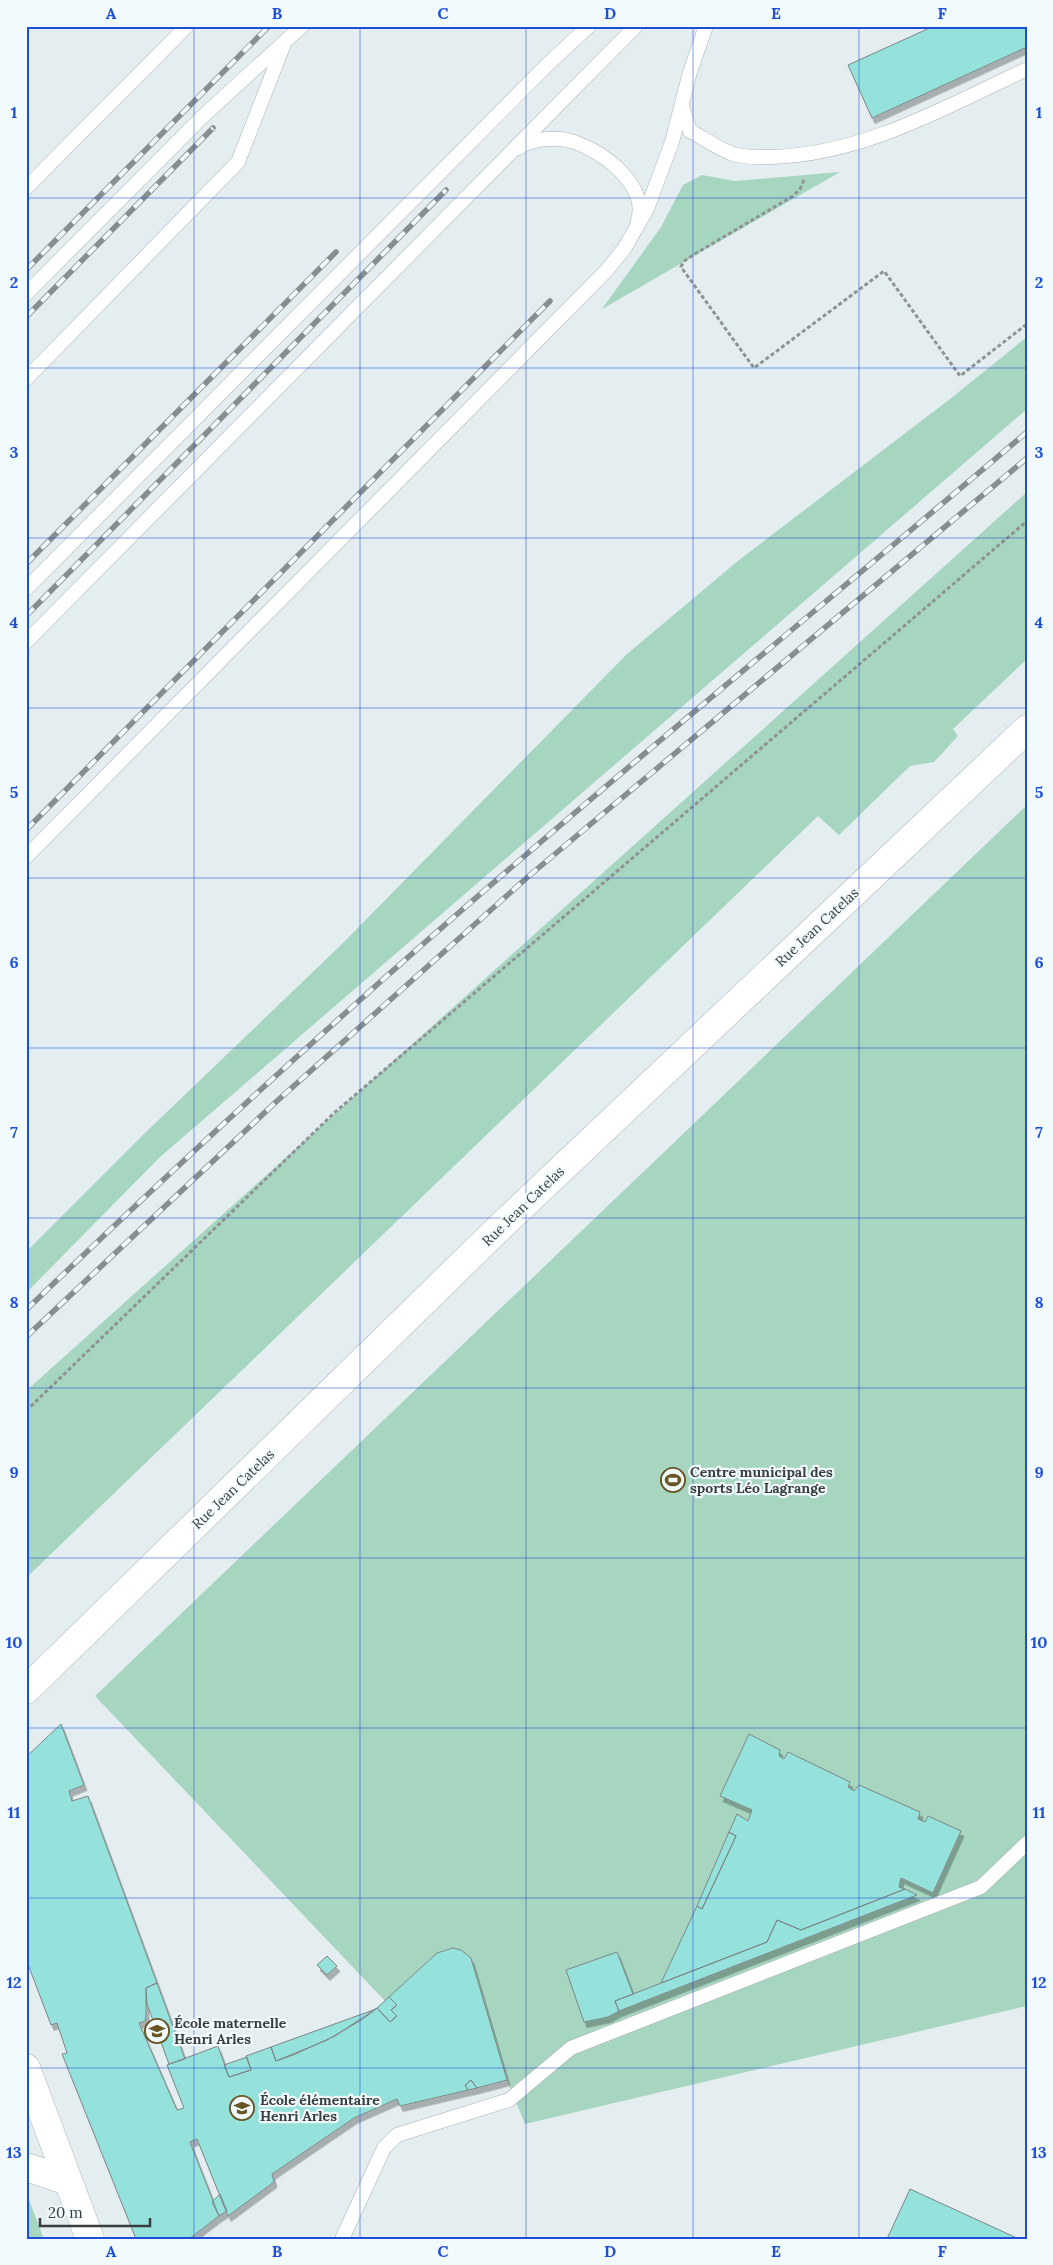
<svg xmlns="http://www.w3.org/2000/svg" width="1053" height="2265" viewBox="0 0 1053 2265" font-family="Lora,serif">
	<defs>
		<filter id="shadow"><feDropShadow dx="3" dy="5.5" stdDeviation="0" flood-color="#0004"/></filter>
	</defs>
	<rect width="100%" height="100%" fill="#e4edef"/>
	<path fill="#a7d6c0" d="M840,172l-238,137 59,-82 22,-42 19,-10 33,6z
		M1027,337v72l-867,748 -134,136v-41l120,-120 196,-188 285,-290 112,-94 211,-161z
		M1027,492v167l-74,70 5,7 -24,26 -24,4 -71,69 -21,-19 -792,762v-187z
		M1027,805v1201l-502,118 -18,-44 -36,-122c-11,-11 -20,-12 -34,-5l-52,48 -290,-305z
		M26,2192l18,47h-18z"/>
	<path fill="#94e2db" stroke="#7d8685" filter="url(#shadow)" d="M934,26h93v21l-155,71 -24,-53z
		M61,1724l23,61 -15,6 3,10 16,-5 69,187 -11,5v28l-1,5 -6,2 38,87 7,-2 -17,-43 51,-19 11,31 22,-7 -5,-14 25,-9 5,14 17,-6 42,-19 42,-28 13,14 7,-6 -6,-6 6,-5 -8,-8 48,-44 16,-5 8,2 10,8 36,122 -30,8 -6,-8 -6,5 3,5 -68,16 -3,-7 -43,19 -82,56 2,8 -46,34 -31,-77 -7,3 29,74 -30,23h-53l-74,-185 5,-1 -10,-30 -6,2 -25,-66v-202z
		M749,1734l31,16 -1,6 5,3 4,-7 62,30 -2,5 6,4 5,-6 61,27 -2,7 7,3 3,-6 33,15 -28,62 -32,-15 -2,9 6,2 -104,41 -24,-10 -10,22 -106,41 36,-77 5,3 34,-73 -7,-4 8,-18 11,7 4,-11 -32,-14z
		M729,1832l7,4 -34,73 -5,-3z
		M905,1889l12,6 -298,116 -4,-10 152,-59 10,-22 24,10z
		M617,1952l16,42 -18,7 4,10 -11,6 -24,5 -18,-52z
		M327,1956l10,10 -10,9 -10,-10z
		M157,1983l28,76 -16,5 -22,-60 -1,-16z
		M389,1997l8,8 -6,5 6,6 -7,6 -13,-14z
		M376,2009l-13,10 -36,21 -51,21 -5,-14z
		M247,2057l4,13 -22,7 -5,-12z
		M471,2080l6,8 -9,2 -3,-5z
		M910,2189l109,50h-132z
		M220,2194l7,17 -8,5 -7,-14z"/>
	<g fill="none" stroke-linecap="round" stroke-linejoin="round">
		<defs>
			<path id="lane" d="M682,106l8,25c14,7 28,18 43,23 12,4 25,3 38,3 91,-2 175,-50 256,-88
				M518,148c14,-9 33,-11 49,-8 31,7 82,44 71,80
				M26,188l161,-162
				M26,294l177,-178 99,-90
				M26,379l212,-217 46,-118
				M26,589l522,-525 41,-38
				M26,642l610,-616
				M26,857l580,-586 18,-22 23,-40 25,-67 18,-70 16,-46
				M342,2239l42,-91 13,-13 112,-35 62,-52 410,-161 46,-44"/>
			<path id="street" d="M26,1690l472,-461 529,-500
				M26,2068l64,171
				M26,2167l42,14"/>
		</defs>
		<use href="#lane" stroke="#a8b1b3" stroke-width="15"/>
		<use href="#street" stroke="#a8b1b3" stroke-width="29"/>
		<path stroke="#8e9495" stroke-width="3" stroke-dasharray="4 2.5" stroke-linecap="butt" d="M804,180l-4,9 -7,7 -100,59 -10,7 -2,5 73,101 130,-97 76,105 67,-52
			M26,1411l308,-298 693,-592"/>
		<use href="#lane" stroke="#fff" stroke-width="14"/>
		<use href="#street" stroke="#fff" stroke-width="28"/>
		<defs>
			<path id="rail" d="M26,270l243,-244
				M26,317l187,-189
				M26,564l310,-312
				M26,616l420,-426
				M26,830l524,-529
				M26,1310c161,-155 326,-306 495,-451 167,-144 338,-284 506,-427
				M26,1337l251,-236 253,-226 497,-417"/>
		</defs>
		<use href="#rail" stroke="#888d8f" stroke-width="5.5"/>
		<use href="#rail" stroke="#f1fafc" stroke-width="4" stroke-dasharray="11" stroke-linecap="butt"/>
	</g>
	<path fill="none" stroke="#1d4ed8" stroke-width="1" stroke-opacity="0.55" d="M194,26v2213M360,26v2213M526,26v2213M693,26v2213M859,26v2213M26,198h1001M26,368h1001M26,538h1001M26,708h1001M26,878h1001M26,1048h1001M26,1218h1001M26,1388h1001M26,1558h1001M26,1728h1001M26,1898h1001M26,2068h1001"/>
	<defs>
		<symbol id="stadium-ring" viewBox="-11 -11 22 22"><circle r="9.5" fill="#f1fafc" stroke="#695624" stroke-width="1.5"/><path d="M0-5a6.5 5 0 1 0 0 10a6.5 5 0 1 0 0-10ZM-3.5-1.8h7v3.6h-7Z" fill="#695624"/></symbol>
		<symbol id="school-ring" viewBox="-11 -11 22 22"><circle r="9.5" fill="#f1fafc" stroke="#695624" stroke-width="1.5"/><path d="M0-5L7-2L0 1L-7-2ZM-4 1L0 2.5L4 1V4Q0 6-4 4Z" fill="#695624"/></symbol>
	</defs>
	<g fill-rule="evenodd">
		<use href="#stadium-ring" x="659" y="1466" width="28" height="28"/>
		<use href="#school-ring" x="143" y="2017" width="28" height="28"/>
		<use href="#school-ring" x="228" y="2094" width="28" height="28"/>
	</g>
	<g text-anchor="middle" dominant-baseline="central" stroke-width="4.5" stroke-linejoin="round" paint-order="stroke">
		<g font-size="14" fill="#3a3d3e" stroke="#f1fafc">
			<text transform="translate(817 927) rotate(-43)">Rue Jean Catelas</text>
			<text transform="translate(523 1206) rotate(-44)">Rue Jean Catelas</text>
			<text transform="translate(233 1489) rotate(-44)">Rue Jean Catelas</text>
		</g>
		<g font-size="14" font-weight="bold" fill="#3a3d3e" stroke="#f1fafc" text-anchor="start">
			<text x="690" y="1472">Centre municipal des<tspan x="690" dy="16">sports Léo Lagrange</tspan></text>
			<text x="174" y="2023">École maternelle<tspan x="174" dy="16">Henri Arles</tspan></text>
			<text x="260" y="2100">École élémentaire<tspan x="260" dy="16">Henri Arles</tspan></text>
		</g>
	</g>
	<rect width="1053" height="2265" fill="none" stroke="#f1fafc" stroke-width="55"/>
	<path d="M40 2218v8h110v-8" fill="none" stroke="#3a3d3e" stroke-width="2.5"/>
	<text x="48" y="2218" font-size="15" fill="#3a3d3e" stroke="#f1fafc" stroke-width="4" paint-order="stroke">20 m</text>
	<rect x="28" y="28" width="998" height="2210" fill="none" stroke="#1d4ed8" stroke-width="2"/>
	<g font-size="16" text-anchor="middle" font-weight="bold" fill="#1d4ed8">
		<text x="111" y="19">A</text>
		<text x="277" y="19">B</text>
		<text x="443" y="19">C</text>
		<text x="610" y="19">D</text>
		<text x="776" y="19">E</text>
		<text x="942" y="19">F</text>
		<text x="14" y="118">1</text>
		<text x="1039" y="118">1</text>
		<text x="14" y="288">2</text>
		<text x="1039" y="288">2</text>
		<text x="14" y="458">3</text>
		<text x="1039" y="458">3</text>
		<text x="14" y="628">4</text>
		<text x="1039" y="628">4</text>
		<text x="14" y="798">5</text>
		<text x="1039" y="798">5</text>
		<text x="14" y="968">6</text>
		<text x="1039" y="968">6</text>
		<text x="14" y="1138">7</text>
		<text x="1039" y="1138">7</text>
		<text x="14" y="1308">8</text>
		<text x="1039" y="1308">8</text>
		<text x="14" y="1478">9</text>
		<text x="1039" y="1478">9</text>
		<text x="14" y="1648">10</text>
		<text x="1039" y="1648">10</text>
		<text x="14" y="1818">11</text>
		<text x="1039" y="1818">11</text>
		<text x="14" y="1988">12</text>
		<text x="1039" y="1988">12</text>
		<text x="14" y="2158">13</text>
		<text x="1039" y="2158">13</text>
		<text x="111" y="2257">A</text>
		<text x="277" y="2257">B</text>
		<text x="443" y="2257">C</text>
		<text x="610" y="2257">D</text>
		<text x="776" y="2257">E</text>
		<text x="942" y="2257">F</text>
	</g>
</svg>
